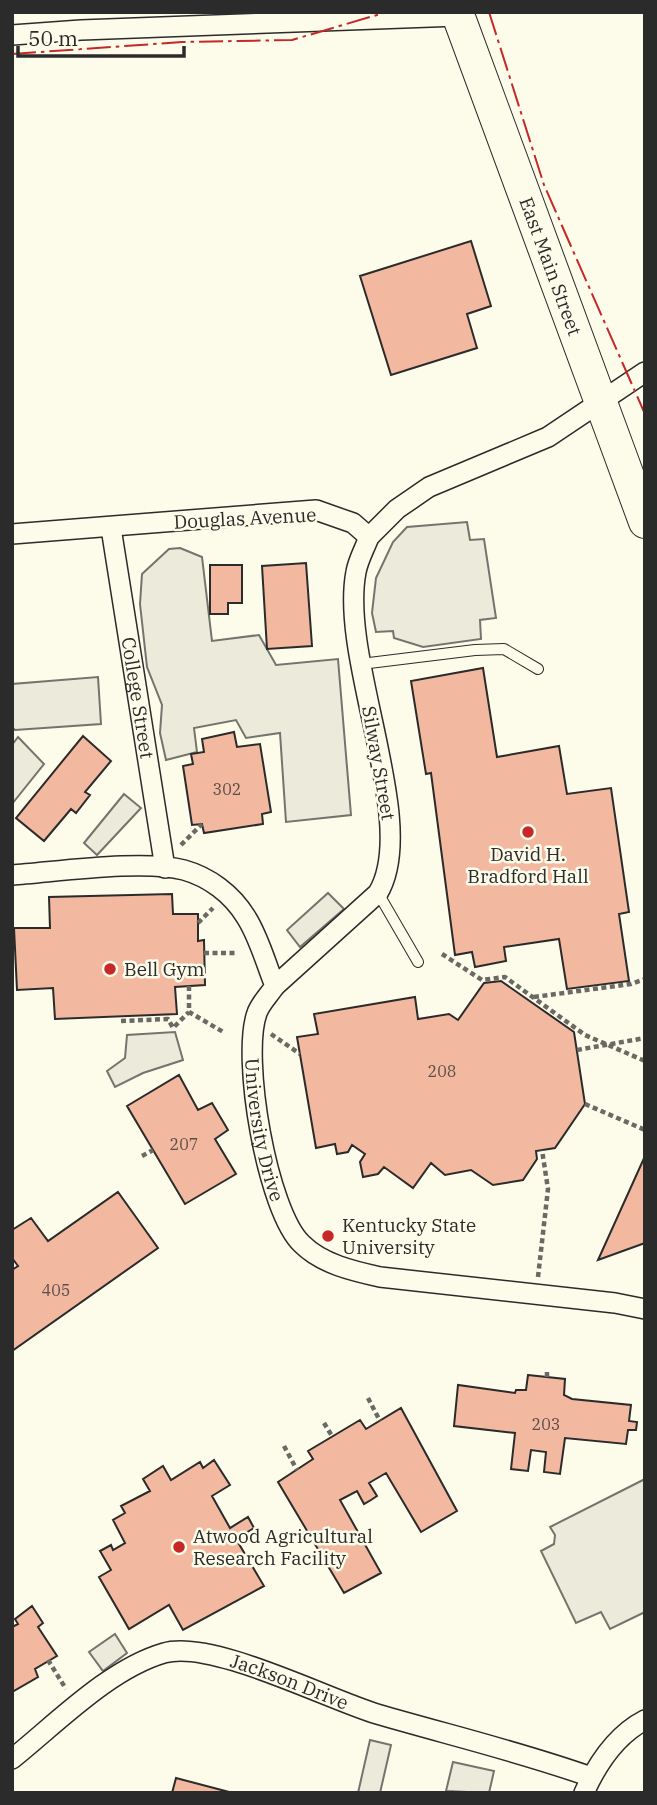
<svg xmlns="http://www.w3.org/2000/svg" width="657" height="1805" viewBox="0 0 657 1805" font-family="'IBM Plex Serif',serif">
	<rect width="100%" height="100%" fill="#fdfbea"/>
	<path fill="#eceadb" stroke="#74746e" stroke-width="2" d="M467,522l3,18 14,-1 12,79 -16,2 1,19 -58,8 -29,-9 -1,-7 -17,1 -4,-19 4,-35 17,-36 14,-15z
		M180,548l22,9 10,84 47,-6 17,30 62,-6 13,156 -65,7 -6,-89 -34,5 -10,-18 -42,8 3,24 -31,8 -6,-27 2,-28 -15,-38 -7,-63 2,-30 27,-25z
		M98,677l3,47 -86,6 -3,-3v-43z
		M18,737l26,27 -32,40v-59z
		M124,794l17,14 -44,47 -13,-12z
		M328,893l16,16 -44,38 -13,-17z
		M175,1032l8,28 -40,13 -28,14 -8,-16 18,-13 2,-23z
		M645,1479v133l-35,17 -9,-17 -25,11 -35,-72 13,-7 1,-9 -5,-8z
		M115,1634l12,19 -24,18 -14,-19z
		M370,1740l21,5 -11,48h-22z
		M453,1762l41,9 -5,22 -43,-2z"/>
	<path fill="#f2b8a0" stroke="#2b2b2b" stroke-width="2" d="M471,241l20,65 -24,8 10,34 -86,27 -31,-99z
		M306,563l6,83 -45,3 -5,-83z
		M210,565h32v38h-14v11h-18z
		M483,668l14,89 62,-11 8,48 44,-6 18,124 -10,2 10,67 -62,8 -8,-50 -55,8 2,14 -31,6 -3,-15 -17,3 -24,-182 -5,1 -15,-93z
		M234,732l3,15 23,-3 11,68 -9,2 1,10 -59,9 -2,-9 -10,1 -9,-59 10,-2 -2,-10 13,-2 -2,-13z
		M83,736l28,25 -26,31 5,3 -14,18 -5,-4 -27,32 -28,-23z
		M172,894l1,20h25v27l6,-1 1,45 -30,2 2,27 -122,5 -2,-31 -36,2 -3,-62h36l-1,-31z
		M501,981l73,51 11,72 -30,44 -19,3 1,8 -14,21 -30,5 -22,-15 -26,5 -14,-12 -18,25 -29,-21 -6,7 -15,3 -3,-15 5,-8 -13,-9 -4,7 -11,2 -2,-10 -19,4 -19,-111 21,-3 -4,-20 101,-17 3,22 31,-5 9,6 26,-37z
		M179,1075l19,35 14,-7 16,27 -13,9 21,35 -51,30 -58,-98z
		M645,1156v87l-47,17z
		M118,1192l40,56 -146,103v-81l6,-4 -6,-8v-28l19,-12 17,23z
		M528,1375l37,4 -1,16 8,4 59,6 -2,16 8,1 -1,8h-8l-2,14 -61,-6 -5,36 -16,-2 2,-20 -15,-2 -3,21 -17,-2 4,-36 -61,-7 4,-41 57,8 1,-3h10z
		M401,1408l56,103 -36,21 -35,-59 -17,10 8,13 -6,4 -7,4 -7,-13 -17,9 41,73 -37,20 -66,-111 35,-23 -5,-8 52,-31 6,9z
		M214,1460l16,25 -18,11 18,32 18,-11 6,11 -18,11 28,47 -81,44 -14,-25 -40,24 -30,-52 12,-7 -11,-19 11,-6 2,5 12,-7 -12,-23 12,-7 -4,-7 29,-15 -7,-12 20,-13 8,14 29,-18 3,6z
		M32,1606l11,17 -5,4 19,29 -22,13 3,8 -26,15v-65l6,-3 -3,-5z
		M176,1778l57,15h-61z"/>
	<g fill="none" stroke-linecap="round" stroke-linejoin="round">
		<defs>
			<path id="lane" d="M361,664l114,-14 29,-1 34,20
				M378,893l40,69"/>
			<g id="street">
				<path d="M12,35l69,-5 377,-14"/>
				<path id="s1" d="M111,528l54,340"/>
				<path d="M12,534l304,-24 37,13 16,14 28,-28 32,-22 119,-50 97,-65"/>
				<path id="s2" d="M12,875c44,-3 131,-16 172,-5 25,7 48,24 62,47 13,20 20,47 29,69 -6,9 -15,18 -18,27 -16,44 10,198 45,231 20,20 51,27 78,33l235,26 30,6"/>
				<path d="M275,986l103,-93c42,-70 -39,-233 -22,-321 2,-12 9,-24 13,-35"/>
				<path id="s3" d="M12,1759c45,-36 97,-90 152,-106 47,-14 163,46 213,61 72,21 144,38 214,63"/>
				<path d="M584,1793c13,-29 32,-58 61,-73"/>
			</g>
			<g id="primary">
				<path id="s4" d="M457,12l188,510"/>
			</g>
		</defs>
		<use href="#lane" stroke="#2b2b2b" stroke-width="12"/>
		<use href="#street" stroke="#2b2b2b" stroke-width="22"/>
		<use href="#primary" stroke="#2b2b2b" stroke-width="34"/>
		<path stroke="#6a6964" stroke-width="4.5" stroke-dasharray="5 3.5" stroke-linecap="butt" d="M181,845l21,-21
			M198,923l15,-15
			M204,953h34
			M442,954l40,26 23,-3 80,58 60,26
			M189,986v26l36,21
			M534,997l97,-13 14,-5
			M121,1021l47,-2 5,9 16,-16
			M271,1034l29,20
			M585,1104l60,26
			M142,1156l11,-6
			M538,1277l10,-88 -6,-39
			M547,1377v-6
			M368,1398l12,23
			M324,1423l8,13
			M284,1446l13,24
			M48,1660l18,29"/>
		<use href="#lane" stroke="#fdfbea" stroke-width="10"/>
		<use href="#street" stroke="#fdfbea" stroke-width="19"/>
		<use href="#primary" stroke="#fdfbea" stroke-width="32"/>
		<path stroke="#6a6964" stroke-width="4.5" stroke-dasharray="5 3.5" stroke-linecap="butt" d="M577,1050l68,-12"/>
		<path stroke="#c62828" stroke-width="2" stroke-dasharray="24 5 3.5 5" stroke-linecap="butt" d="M489,12l55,173 101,229
			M12,54l170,-12 110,-2 95,-28"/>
	</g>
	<g fill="#c62828" stroke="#fdfbea" stroke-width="2.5">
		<circle cx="528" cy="832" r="7"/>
		<circle cx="110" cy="969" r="7"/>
		<circle cx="328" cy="1236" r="7"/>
		<circle cx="179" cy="1547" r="7"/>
	</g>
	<g text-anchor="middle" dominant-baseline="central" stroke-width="5" stroke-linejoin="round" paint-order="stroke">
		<g font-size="16" fill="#5d4e48">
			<text x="227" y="789">302</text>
			<text x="442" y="1071">208</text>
			<text x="184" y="1144">207</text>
			<text x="56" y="1290">405</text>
			<text x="546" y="1424">203</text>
		</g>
		<g font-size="19" fill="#2b2b2b" stroke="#fdfbea">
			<text stroke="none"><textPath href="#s4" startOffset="271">East Main Street</textPath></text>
			<text transform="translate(245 518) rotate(-3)">Douglas Avenue</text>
			<text stroke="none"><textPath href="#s1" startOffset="172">College Street</textPath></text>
			<text transform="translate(379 763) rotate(80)">Silway Street</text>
			<text stroke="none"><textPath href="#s2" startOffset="478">University Drive</textPath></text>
			<text stroke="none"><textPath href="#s3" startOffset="317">Jackson Drive</textPath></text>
		</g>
		<g font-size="19" fill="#2b2b2b" stroke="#fdfbea" text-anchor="start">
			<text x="528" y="854" text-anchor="middle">David H.<tspan x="528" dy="22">Bradford Hall</tspan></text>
			<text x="124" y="969">Bell Gym</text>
			<text x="342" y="1225">Kentucky State<tspan x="342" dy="22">University</tspan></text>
			<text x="193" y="1536">Atwood Agricultural<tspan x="193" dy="22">Research Facility</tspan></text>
		</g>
	</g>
	<rect width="657" height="1805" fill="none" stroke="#2b2b2b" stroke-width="28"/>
	<path d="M18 46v10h166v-10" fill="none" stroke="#2b2b2b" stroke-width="3.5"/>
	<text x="28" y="46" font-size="21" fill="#2b2b2b" stroke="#fdfbea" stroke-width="5" paint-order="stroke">50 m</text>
</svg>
